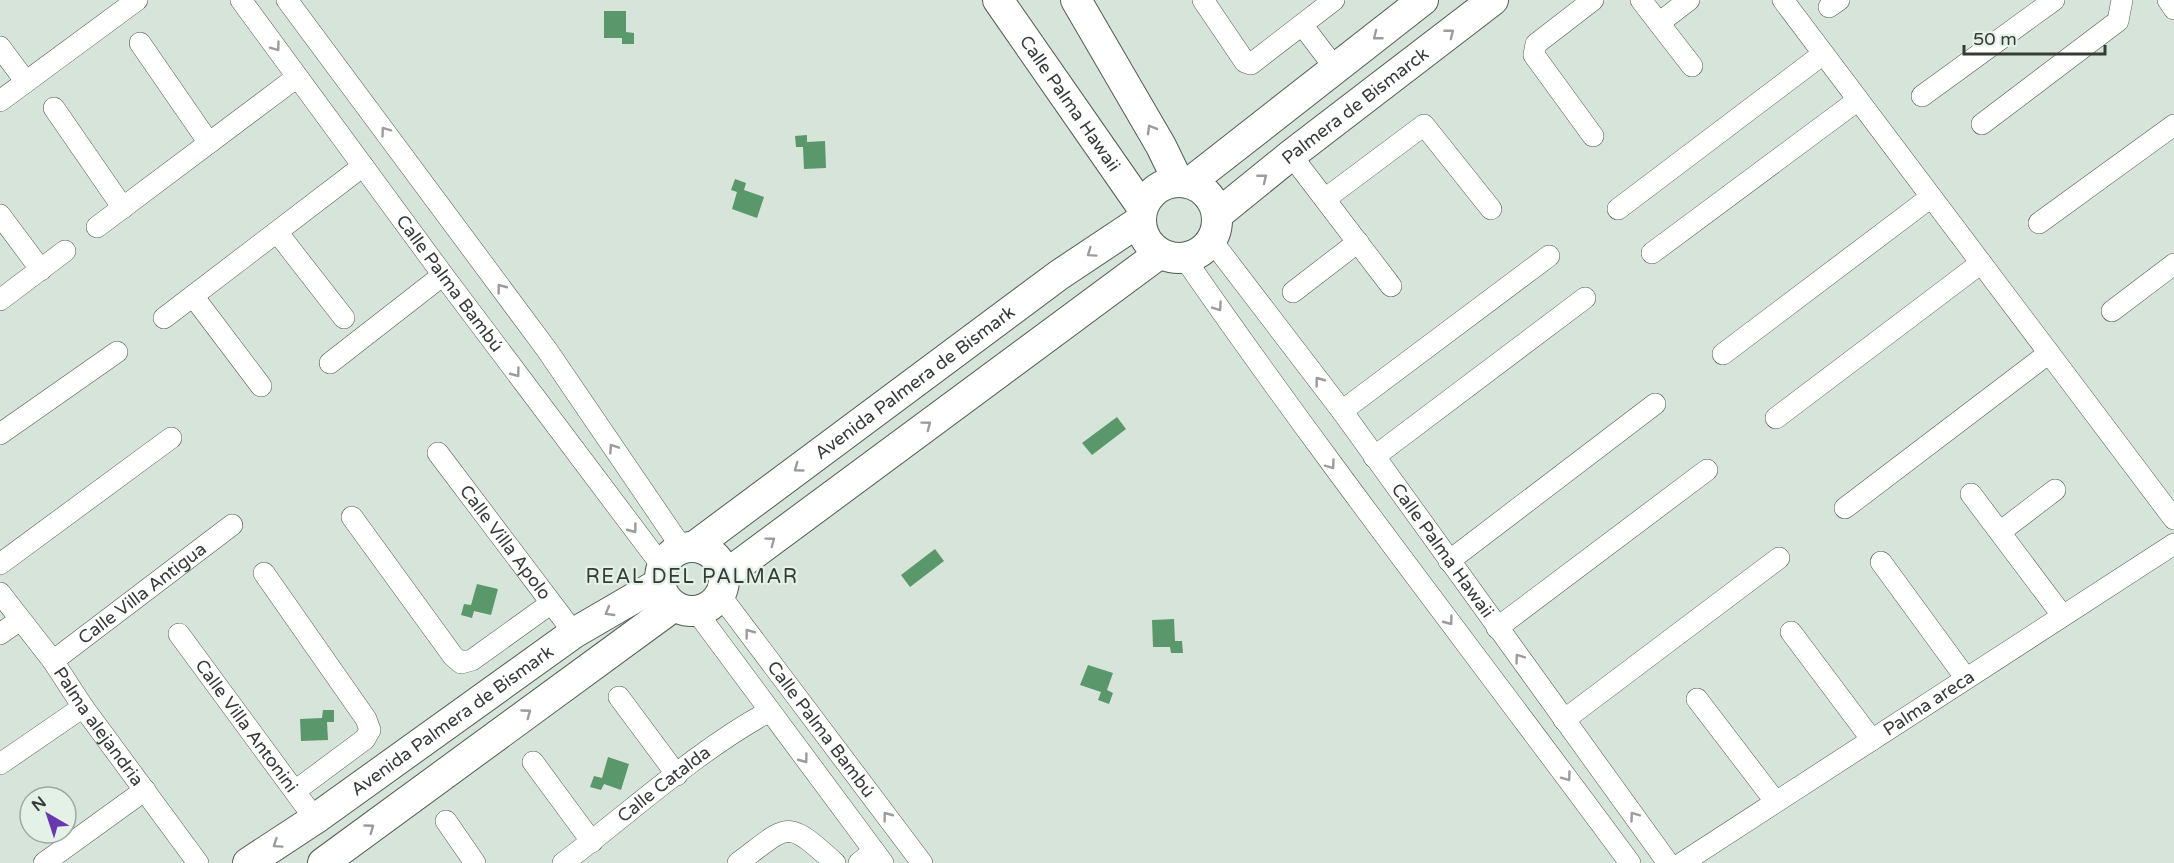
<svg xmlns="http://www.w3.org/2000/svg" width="2174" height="863" viewBox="0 0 2174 863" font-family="'Varela Round',sans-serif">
	<rect width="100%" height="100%" fill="#d7e4da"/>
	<path fill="#5a986c" d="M604,11h22v21l8,1v11h-12v-6h-18z
		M807,135v7l18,-1 1,27 -22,1 -1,-22h-7l-1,-11z
		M735,179l11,4 -2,7 20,7 -7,21 -25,-9 5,-17 -6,-2z
		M1117,417l9,12 -34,26 -10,-12z
		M935,549l9,12 -34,26 -9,-12z
		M477,584l21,5 -7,26 -17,-4 -2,7 -11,-3 3,-11 7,1z
		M1174,619l1,22h7l1,12h-12l-1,-6h-17l-1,-27z
		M1088,665l25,8 -6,17 6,3 -4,11 -11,-4 3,-8 -21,-7z
		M323,710h11v12h-7l1,18 -27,1 -1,-22 22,-1z
		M608,757l21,7 -8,26 -17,-6 -3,6 -11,-3 4,-11 8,2z"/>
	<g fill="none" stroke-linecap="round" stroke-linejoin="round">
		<defs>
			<g id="street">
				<path id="s1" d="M241,0l202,275 219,291"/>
				<path d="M287,0l260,350 135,198"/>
				<path d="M1203,0l42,62 6,2 83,-64"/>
				<path d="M1593,0l-57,44 -2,11 59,81"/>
				<path d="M1641,0l51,66"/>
				<path d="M1783,0l391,519"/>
				<path d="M2168,0l6,9"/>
				<path d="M1829,7l10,-7"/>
				<path d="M1659,23l30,-23"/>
				<path d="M1303,26l32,42"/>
				<path d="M140,43l69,100"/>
				<path d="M0,47l26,35"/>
				<path d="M1922,96l132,-96"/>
				<path d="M0,101l137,-101"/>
				<path d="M54,108l69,100"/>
				<path d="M1982,124l136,-103 4,-21"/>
				<path d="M1291,155l100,131"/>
				<path d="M1325,199l99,-74 67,84"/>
				<path d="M1618,209l205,-155"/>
				<path d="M0,215l41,55"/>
				<path d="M2039,223l135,-98"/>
				<path d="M97,227l200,-150"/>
				<path d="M277,232l67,86"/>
				<path id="s2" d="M1212,241l130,170 326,452"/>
				<path d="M1652,253l206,-153"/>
				<path d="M1185,259c142,205 297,403 445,604"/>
				<path d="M1293,292l65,-50"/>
				<path d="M193,296l68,90"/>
				<path d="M0,300l65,-49"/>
				<path d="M2112,311l62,-47"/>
				<path d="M164,318l199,-152"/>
				<path d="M1723,354l208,-157"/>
				<path d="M330,363l113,-88"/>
				<path d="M1342,411l207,-155"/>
				<path d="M1776,418l205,-155"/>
				<path d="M0,434l117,-82"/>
				<path id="s3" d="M438,453l136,180"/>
				<path d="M1374,457l211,-159"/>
				<path d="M1971,494l91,121"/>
				<path d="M1845,508l204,-155"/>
				<path d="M352,517l101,139 8,7 11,-3 78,-56"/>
				<path d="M2000,532l55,-42"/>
				<path d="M1449,561l206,-157"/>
				<path d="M1881,562l84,115"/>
				<path d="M0,564l171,-126"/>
				<path d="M264,573l102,146 4,11 -5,9 -70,52"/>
				<path id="s4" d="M0,593l53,68 30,46 115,156"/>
				<path id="s5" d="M720,595l202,268"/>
				<path d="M696,611l187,252"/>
				<path d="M1497,628l210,-158"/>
				<path d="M1791,632l81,108"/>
				<path d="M0,634l20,-14"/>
				<path id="s6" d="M179,634l136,185"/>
				<path id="s7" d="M53,661l179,-136"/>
				<path d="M619,697l58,78"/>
				<path d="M1697,699l78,102"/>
				<path d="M1564,720l215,-162"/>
				<path d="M533,762l59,80"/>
				<path d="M0,764l83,-57"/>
				<path d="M446,821l29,42"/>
				<path d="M44,863l101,-73"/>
				<path id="s8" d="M563,863c67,-50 132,-111 205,-151"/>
				<path d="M738,863c52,-39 47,-45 97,0"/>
				<path d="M859,863l15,-12"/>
				<path id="s9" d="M1682,863l492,-319"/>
			</g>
			<g id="secondary">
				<path id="s10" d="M998,0l144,207"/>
				<path d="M1076,0l85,146 17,35"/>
				<circle cx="1179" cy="220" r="38"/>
				<path d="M1189,183l234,-183"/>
				<path id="s11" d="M1217,215l74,-60 202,-155"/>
				<path id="s12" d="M695,546l364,-271 81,-54"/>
				<circle cx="692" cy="579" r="32"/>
				<path d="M724,576l435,-322"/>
				<path id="s13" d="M248,863l67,-44 259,-186 86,-50"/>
				<path d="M323,863l351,-257"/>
			</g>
		</defs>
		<use href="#street" stroke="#515c54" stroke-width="22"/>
		<use href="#secondary" stroke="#515c54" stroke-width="32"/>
		<use href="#street" stroke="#fff" stroke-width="21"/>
		<use href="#secondary" stroke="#fff" stroke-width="30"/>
	</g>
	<defs><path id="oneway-chevron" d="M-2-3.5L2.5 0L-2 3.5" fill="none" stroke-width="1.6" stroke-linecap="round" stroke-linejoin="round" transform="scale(1.5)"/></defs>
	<g stroke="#9a9d9b">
		<use href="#oneway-chevron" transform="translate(1450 33) rotate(-38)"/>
		<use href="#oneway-chevron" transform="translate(1377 36) rotate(142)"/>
		<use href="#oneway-chevron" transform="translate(276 47) rotate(54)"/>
		<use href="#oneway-chevron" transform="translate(1151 129) rotate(-120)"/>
		<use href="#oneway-chevron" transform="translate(385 131) rotate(-126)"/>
		<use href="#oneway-chevron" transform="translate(1263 178) rotate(-39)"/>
		<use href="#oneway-chevron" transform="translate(1091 253) rotate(145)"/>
		<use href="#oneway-chevron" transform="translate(501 288) rotate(-127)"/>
		<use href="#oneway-chevron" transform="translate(1218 307) rotate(55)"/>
		<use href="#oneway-chevron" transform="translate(516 373) rotate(53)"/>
		<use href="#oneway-chevron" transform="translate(1319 381) rotate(-127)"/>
		<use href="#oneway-chevron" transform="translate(927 425) rotate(-37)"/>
		<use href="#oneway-chevron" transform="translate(613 448) rotate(-124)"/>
		<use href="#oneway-chevron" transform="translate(1331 465) rotate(54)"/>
		<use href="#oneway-chevron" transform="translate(798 468) rotate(144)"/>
		<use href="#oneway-chevron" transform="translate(633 529) rotate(53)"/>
		<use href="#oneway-chevron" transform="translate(771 541) rotate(-37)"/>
		<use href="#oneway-chevron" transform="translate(609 612) rotate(150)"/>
		<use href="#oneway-chevron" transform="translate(1449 621) rotate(53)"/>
		<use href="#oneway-chevron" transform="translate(749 633) rotate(-127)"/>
		<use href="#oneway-chevron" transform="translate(1519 658) rotate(-126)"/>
		<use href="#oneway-chevron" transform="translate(527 713) rotate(-36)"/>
		<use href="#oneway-chevron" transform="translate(804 759) rotate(53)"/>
		<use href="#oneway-chevron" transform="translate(1567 777) rotate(54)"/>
		<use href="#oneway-chevron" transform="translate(887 816) rotate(-127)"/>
		<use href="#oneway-chevron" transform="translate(1634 816) rotate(-126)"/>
		<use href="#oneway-chevron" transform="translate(370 828) rotate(-36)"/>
		<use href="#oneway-chevron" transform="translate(277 844) rotate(146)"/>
	</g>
	<g text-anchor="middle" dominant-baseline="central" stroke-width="4.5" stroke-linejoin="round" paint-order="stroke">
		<g font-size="18" fill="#363b37" stroke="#e4f1e7">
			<text stroke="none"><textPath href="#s10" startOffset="126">Calle Palma Hawaii</textPath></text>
			<text stroke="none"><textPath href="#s11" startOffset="176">Palmera de Bismarck</textPath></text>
			<text stroke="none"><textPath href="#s1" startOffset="352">Calle Palma Bambú</textPath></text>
			<text stroke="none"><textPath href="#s12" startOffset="274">Avenida Palmera de Bismark</textPath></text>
			<text stroke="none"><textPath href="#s3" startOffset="112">Calle Villa Apolo</textPath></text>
			<text stroke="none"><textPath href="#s2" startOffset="386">Calle Palma Hawaii</textPath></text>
			<text stroke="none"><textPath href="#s7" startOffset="112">Calle Villa Antigua</textPath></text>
			<text stroke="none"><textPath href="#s9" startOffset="294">Palma areca</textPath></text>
			<text stroke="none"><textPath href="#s13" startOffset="249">Avenida Palmera de Bismark</textPath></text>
			<text stroke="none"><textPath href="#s6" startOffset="114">Calle Villa Antonini</textPath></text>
			<text stroke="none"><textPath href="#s4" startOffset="166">Palma alejandria</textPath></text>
			<text stroke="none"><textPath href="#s5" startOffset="168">Calle Palma Bambú</textPath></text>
			<text stroke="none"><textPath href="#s8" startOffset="128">Calle Catalda</textPath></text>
		</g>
		<g font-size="20" letter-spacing="1.5" fill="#363b37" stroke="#e4f1e7">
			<text x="692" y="577">REAL DEL PALMAR</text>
		</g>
	</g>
	<g transform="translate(48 815) rotate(321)"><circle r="28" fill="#e4f1e7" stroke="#9ea8a1" stroke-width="1.5"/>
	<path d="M0-4.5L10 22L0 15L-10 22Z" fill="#6937ae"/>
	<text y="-9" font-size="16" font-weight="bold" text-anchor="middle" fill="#363b37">N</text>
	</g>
	<path d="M1964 45v9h141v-9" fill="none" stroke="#363b37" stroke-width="3"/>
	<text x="1973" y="45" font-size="18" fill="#363b37" stroke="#e4f1e7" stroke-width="4.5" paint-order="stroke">50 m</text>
</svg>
